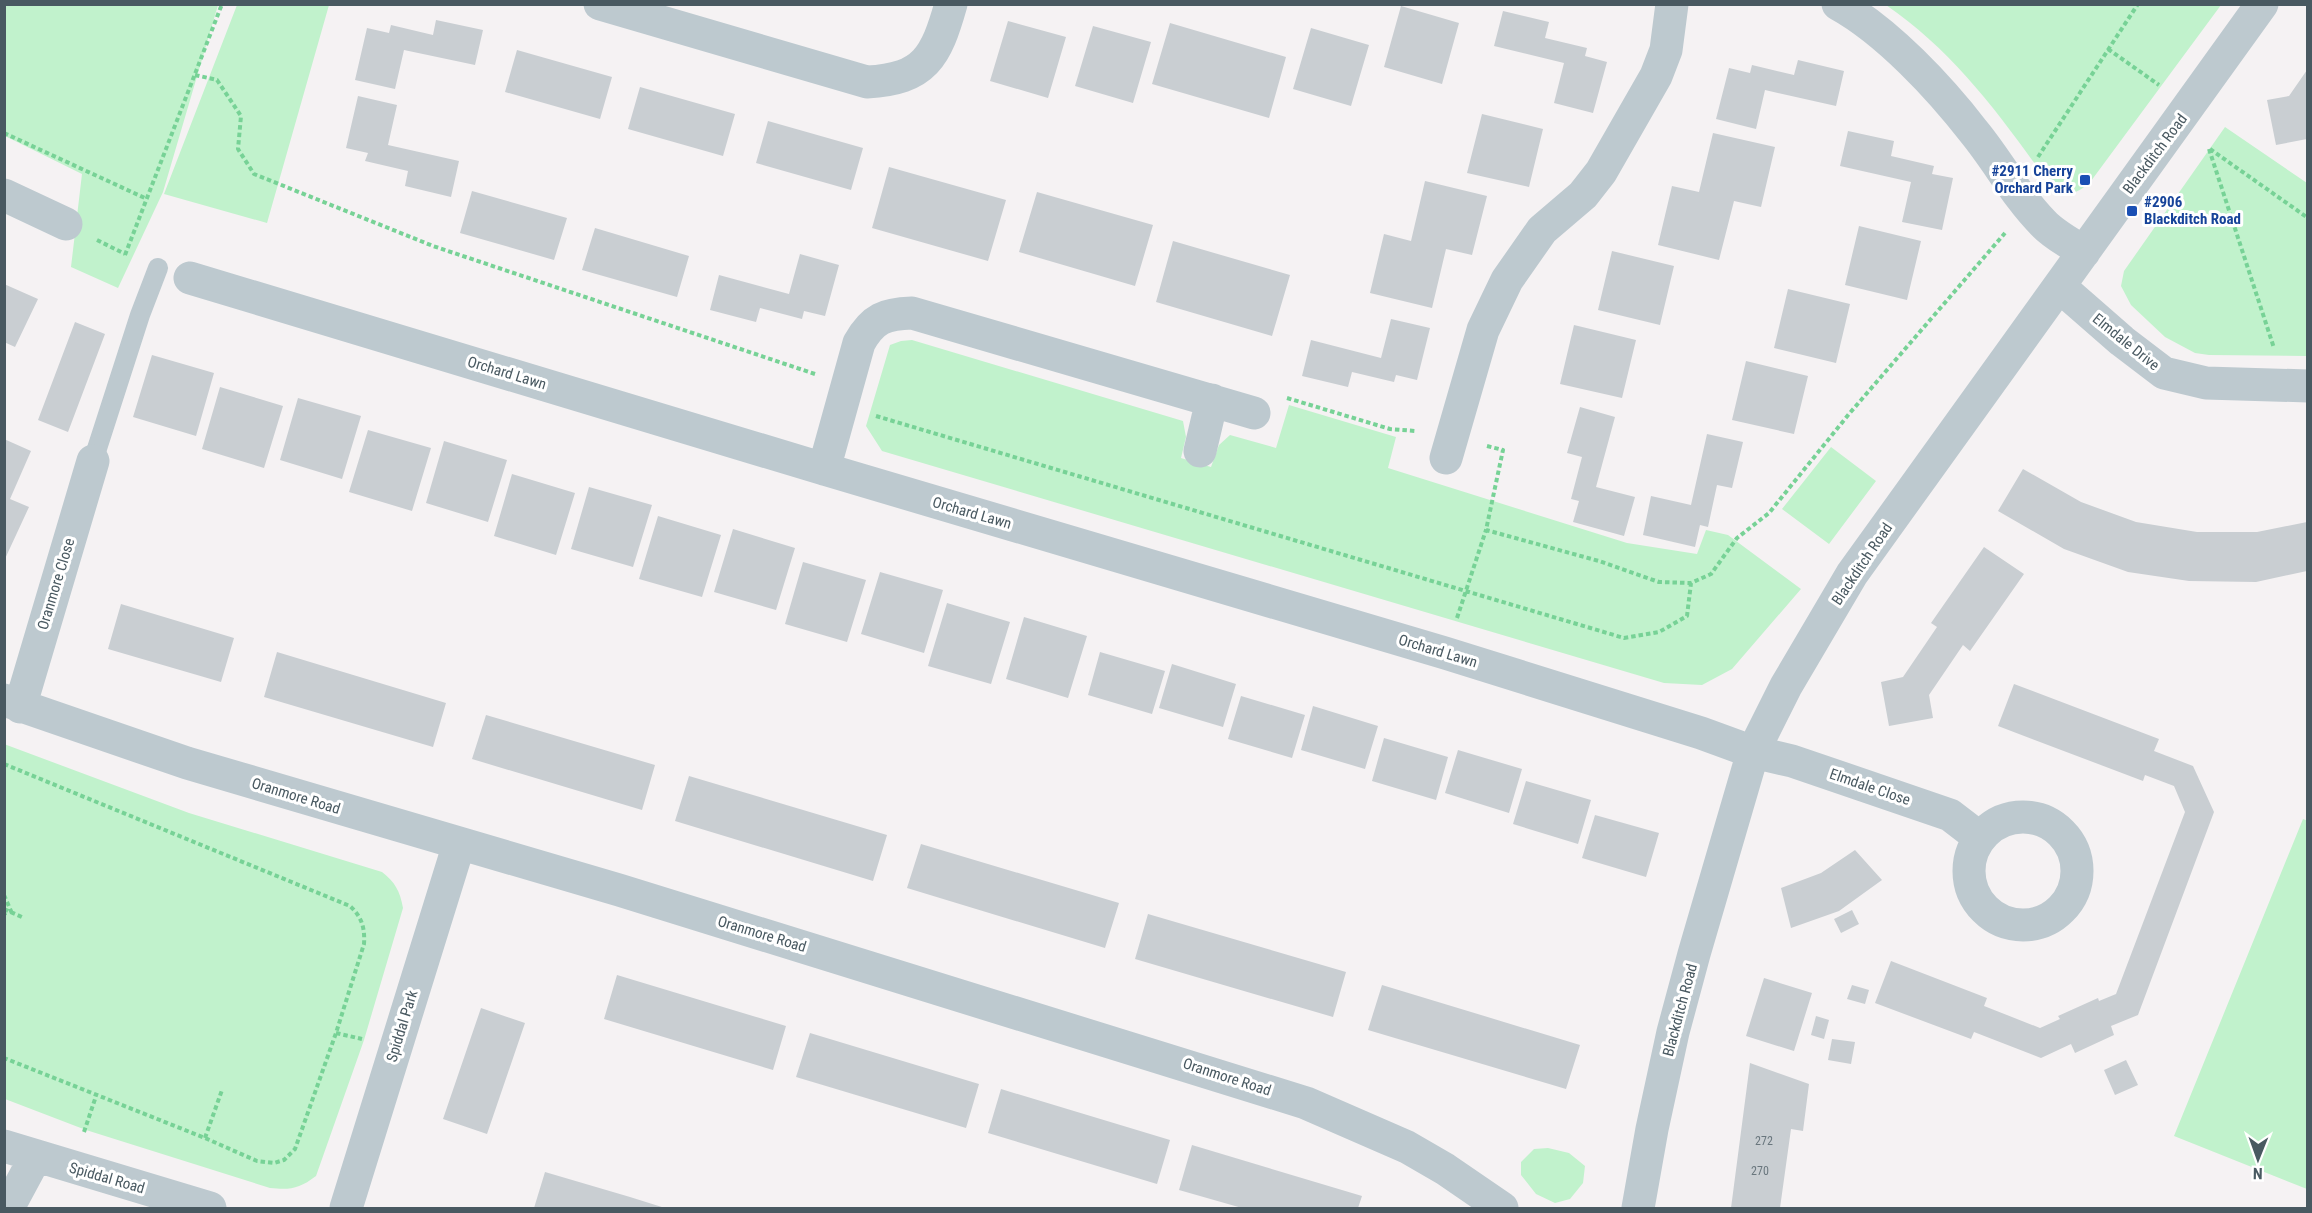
<svg xmlns="http://www.w3.org/2000/svg" width="2312" height="1213" viewBox="0 0 2312 1213" font-family="'Roboto Condensed',sans-serif">
	<rect width="100%" height="100%" fill="#f5f2f3"/>
	<path fill="#c1f2cc" d="M4,5h214l-55,187 -45,96 -47,-21 11,-93 -77,-38z
		M237,5h92l-62,218 -103,-29z
		M1886,5h335l-130,176c-12,12 -24,17 -39,7 -48,-68 -97,-136 -166,-183z
		M2225,127l82,56v173l-98,-1 -14,-2 -30,-16 -34,-32 -10,-19 3,-15z
		M912,340l271,81 3,16 -5,21 30,9 8,-22 11,-10 46,13 13,-43 107,32 -8,31 239,75 70,11 9,-24 22,5 73,54 -69,80 -30,16 -38,-2 -782,-232 -16,-25 24,-81 11,-4z
		M1831,447l45,34 -47,63 -47,-35z
		M4,744l185,69 193,59c13,10 18,19 21,36l-39,132 -48,136c-17,13 -26,14 -46,12l-184,-58 -81,-31z
		M2303,819l5,2 -1,368 -133,-53z
		M1548,1148l21,5 16,13 -2,17 -13,16 -15,4 -19,-9 -15,-19v-13l13,-13z"/>
	<path fill="#c9ced2" d="M1401,6l58,17 -17,61 -58,-17z
		M1503,11l46,11 -4,16 42,10 -2,8 22,6 -14,51 -39,-10 10,-40 -70,-17z
		M436,20l47,10 -8,35 -71,-15 -9,39 -40,-9 12,-52 22,5 2,-8 42,10z
		M1008,21l58,16 -18,61 -58,-17z
		M1170,23l116,34 -17,61 -117,-34z
		M1093,26l58,16 -18,61 -58,-17z
		M1311,28l58,17 -18,61 -58,-17z
		M517,50l95,27 -12,42 -95,-27z
		M1798,60l46,11 -8,35 -71,-16 -9,39 -40,-10 13,-51 21,5 2,-8 42,10z
		M2307,70v69l-31,6 -9,-45 22,-4z
		M640,87l95,27 -12,42 -95,-27z
		M358,96l39,9 -9,40 71,16 -8,36 -46,-11 3,-15 -43,-10 3,-8 -22,-5z
		M1482,114l61,15 -14,58 -62,-14z
		M768,121l95,27 -12,42 -95,-27z
		M1848,131l46,10 -3,15 43,10 -2,8 21,4 -11,52 -40,-8 9,-40 -71,-16z
		M1713,133l62,14 -14,60 -27,-6 -15,59 -61,-15 14,-59 27,6z
		M889,167l117,33 -18,61 -116,-33z
		M1425,181l62,15 -15,59 -26,-6 -14,59 -62,-15 14,-59 27,7z
		M472,191l95,27 -13,42 -94,-27z
		M1037,192l116,33 -18,61 -116,-34z
		M1859,226l62,15 -14,59 -62,-15z
		M595,228l94,28 -12,41 -95,-27z
		M1173,241l117,34 -18,61 -116,-34z
		M1612,251l62,15 -14,59 -62,-15z
		M800,254l39,11 -14,51 -21,-5 -2,8 -42,-11 -4,14 -46,-12 9,-35 70,19z
		M4,284l34,15 -23,48 -11,-5z
		M1788,289l62,15 -14,59 -62,-15z
		M1391,319l39,9 -13,52 -21,-5 -2,7 -42,-10 -4,15 -46,-11 9,-36 70,18z
		M75,322l30,12 -37,98 -30,-12z
		M1574,325l62,15 -14,58 -62,-14z
		M152,355l62,18 -18,63 -63,-19z
		M1746,361l62,15 -14,58 -62,-14z
		M220,387l63,19 -19,62 -62,-19z
		M298,398l63,18 -19,63 -62,-19z
		M1580,407l35,10 -19,70 39,10 -11,39 -51,-14 6,-21 -8,-2 11,-42 -15,-4z
		M368,430l63,18 -19,63 -63,-19z
		M1707,434l36,8 -11,46 -15,-3 -9,42 -8,-2 -5,22 -52,-12 8,-39 40,9z
		M4,439l27,12 -21,48 19,8 -25,54z
		M444,441l63,19 -19,62 -62,-19z
		M2023,469l58,33 55,20 61,10h60l50,-10v49l-51,11 -67,-1 -61,-9 -64,-23 -66,-38z
		M512,474l63,19 -19,62 -62,-19z
		M589,487l63,18 -19,62 -62,-18z
		M658,516l63,19 -19,62 -63,-18z
		M733,529l62,19 -19,62 -62,-18z
		M1984,547l40,27 -54,77 -7,-6 -34,50 4,23 -44,8 -8,-44 22,-5 34,-50 -6,-4z
		M803,562l63,18 -19,62 -62,-18z
		M880,572l63,18 -19,63 -63,-19z
		M947,603l63,19 -19,62 -63,-18z
		M121,604l113,34 -13,44 -113,-33z
		M1024,617l63,19 -19,62 -62,-19z
		M277,652l169,51 -13,44 -169,-50z
		M1100,652l65,19 -13,43 -64,-19z
		M1172,664l64,20 -13,43 -64,-19z
		M2014,684l145,55 -5,12 39,15 21,46 -76,203 -27,11 3,9 -39,18 -4,-9 -30,14 -67,-26 -3,7 -96,-36 16,-42 96,37 -3,8 56,22 20,-9 -2,-3 40,-18 1,3 17,-7 69,-182 -11,-26 -29,-11 -2,6 -145,-55z
		M1241,696l64,19 -13,43 -64,-19z
		M1313,706l65,20 -13,43 -64,-19z
		M486,715l169,50 -13,45 -170,-51z
		M1384,738l64,19 -12,43 -64,-19z
		M1458,750l64,19 -13,44 -64,-20z
		M689,776l198,59 -14,46 -198,-60z
		M1526,781l65,19 -13,44 -65,-20z
		M1595,815l64,18 -13,44 -64,-19z
		M921,844l198,59 -14,45 -198,-60z
		M1855,850l27,30 -43,31 -48,17 -10,-40 40,-15z
		M1852,910l7,14 -18,9 -7,-14z
		M1148,914l198,58 -13,45 -198,-58z
		M617,975l169,51 -13,44 -169,-51z
		M1764,978l48,15 -18,58 -48,-15z
		M1382,985l198,60 -14,44 -198,-59z
		M1852,985l17,5 -4,14 -18,-5z
		M481,1008l44,15 -38,111 -44,-15z
		M1816,1016l13,4 -5,19 -13,-4z
		M810,1033l169,51 -13,44 -170,-51z
		M1832,1039l23,3 -4,22 -23,-4z
		M2126,1060l12,25 -23,10 -11,-25z
		M1750,1063l59,21 -6,47 -12,-2 -11,79h-49z
		M1001,1089l169,51 -13,44 -169,-51z
		M1192,1145l170,51 -4,12h-116l-63,-18z
		M545,1172l85,25 35,11h-131z"/>
	<g fill="none" stroke-linecap="round" stroke-linejoin="round">
		<path stroke="#77d296" stroke-width="4" stroke-dasharray="4.5 3" stroke-linecap="butt" d="M2108,49l51,36
			M195,75l22,5 24,36 -3,33 16,25 179,72 382,128
			M4,133l143,66
			M2209,149l65,199
			M2210,149l98,69
			M2038,157l100,-153
			M97,240l28,14
			M125,255l97,-251
			M1287,398l103,31 25,2
			M876,416l748,222 35,-6 28,-16 4,-33
			M1487,446l16,4 -17,80 113,31 60,21 32,1 20,-9 26,-36 32,-25 80,-99 156,-181
			M1457,618l29,-88
			M4,764l346,142c12,11 15,22 14,38l-28,89 -41,116 -11,11 -10,3 -17,-2 -52,-23 -201,-80
			M4,895l7,16 -7,3
			M4,909l20,9
			M336,1033l26,6
			M84,1132l12,-36
			M205,1138l17,-48"/>
		<path stroke="#bdc9cf" stroke-width="20" d="M93,461l47,-146 18,-47"/>
		<path stroke="#bdc9cf" stroke-width="33" d="M600,4l267,78c58,-3 69,-25 84,-78
			M1838,4c49,27 102,84 136,128 24,29 42,64 69,91 11,12 27,20 41,29
			M4,195l62,29
			M190,278l634,191 621,184 256,80 52,19 39,9 158,54 30,23
			M2059,286l63,55 42,32 42,10 102,3
			M1200,451l12,-51
			M1446,458l37,-128 24,-50 35,-50 41,-35 18,-23 55,-96 10,-26 6,-46
			M824,469l35,-126c14,-25 26,-29 53,-30l342,100
			M4,700l183,63 432,127 687,213 101,44 38,22 57,39
			M20,707l73,-246
			M1969 871a54 54 0 1 1 108 0a54 54 0 1 1-108 0Z
			M4,1146l206,62
			M8,1208l28,-52
			M346,1208l113,-364
			M1638,1208l14,-79 21,-97 21,-78 59,-202 33,-66 66,-112 410,-570"/>
	</g>
	<g fill="#1a4fb4" stroke="#fff" stroke-width="2">
		<rect x="2079" y="174" width="12" height="12" rx="3"/>
		<rect x="2126" y="205" width="12" height="12" rx="3"/>
	</g>
	<g text-anchor="middle" dominant-baseline="central" stroke-width="6" stroke-linejoin="round" paint-order="stroke">
		<g font-size="12" fill="#69767d">
			<text x="1764" y="1141">272</text>
			<text x="1760" y="1171">270</text>
		</g>
		<g font-size="15" fill="#495961" stroke="#fff">
			<text transform="translate(2155 154) rotate(-53)">Blackditch Road</text>
			<text transform="translate(2126 342) rotate(39)">Elmdale Drive</text>
			<text transform="translate(507 373) rotate(17)">Orchard Lawn</text>
			<text transform="translate(972 513) rotate(16)">Orchard Lawn</text>
			<text transform="translate(1862 564) rotate(-56)">Blackditch Road</text>
			<text transform="translate(56 584) rotate(-73)">Oranmore Close</text>
			<text transform="translate(1438 651) rotate(17)">Orchard Lawn</text>
			<text transform="translate(1870 787) rotate(19)">Elmdale Close</text>
			<text transform="translate(296 796) rotate(17)">Oranmore Road</text>
			<text transform="translate(762 934) rotate(17)">Oranmore Road</text>
			<text transform="translate(1680 1010) rotate(-75)">Blackditch Road</text>
			<text transform="translate(402 1026) rotate(-73)">Spiddal Park</text>
			<text transform="translate(1227 1077) rotate(18)">Oranmore Road</text>
			<text transform="translate(107 1178) rotate(16)">Spiddal Road</text>
		</g>
		<g font-size="15" font-weight="bold" fill="#164399" stroke="#fff" text-anchor="end">
			<text x="2073" y="171">#2911 Cherry<tspan x="2073" dy="17">Orchard Park</tspan></text>
			<text x="2144" y="202" text-anchor="start">#2906<tspan x="2144" dy="17">Blackditch Road</tspan></text>
		</g>
	</g>
	<rect width="2312" height="1213" fill="none" stroke="#495961" stroke-width="12"/>
	<g transform="translate(2258 1159) rotate(181)" stroke="#ffffff" stroke-width="4.5" paint-order="stroke">
	<path d="M0-4.5L10 22L0 15L-10 22Z" fill="#495961"/>
	<text y="-9" font-size="16" font-weight="bold" text-anchor="middle" fill="#495961">N</text>
	</g>
</svg>
